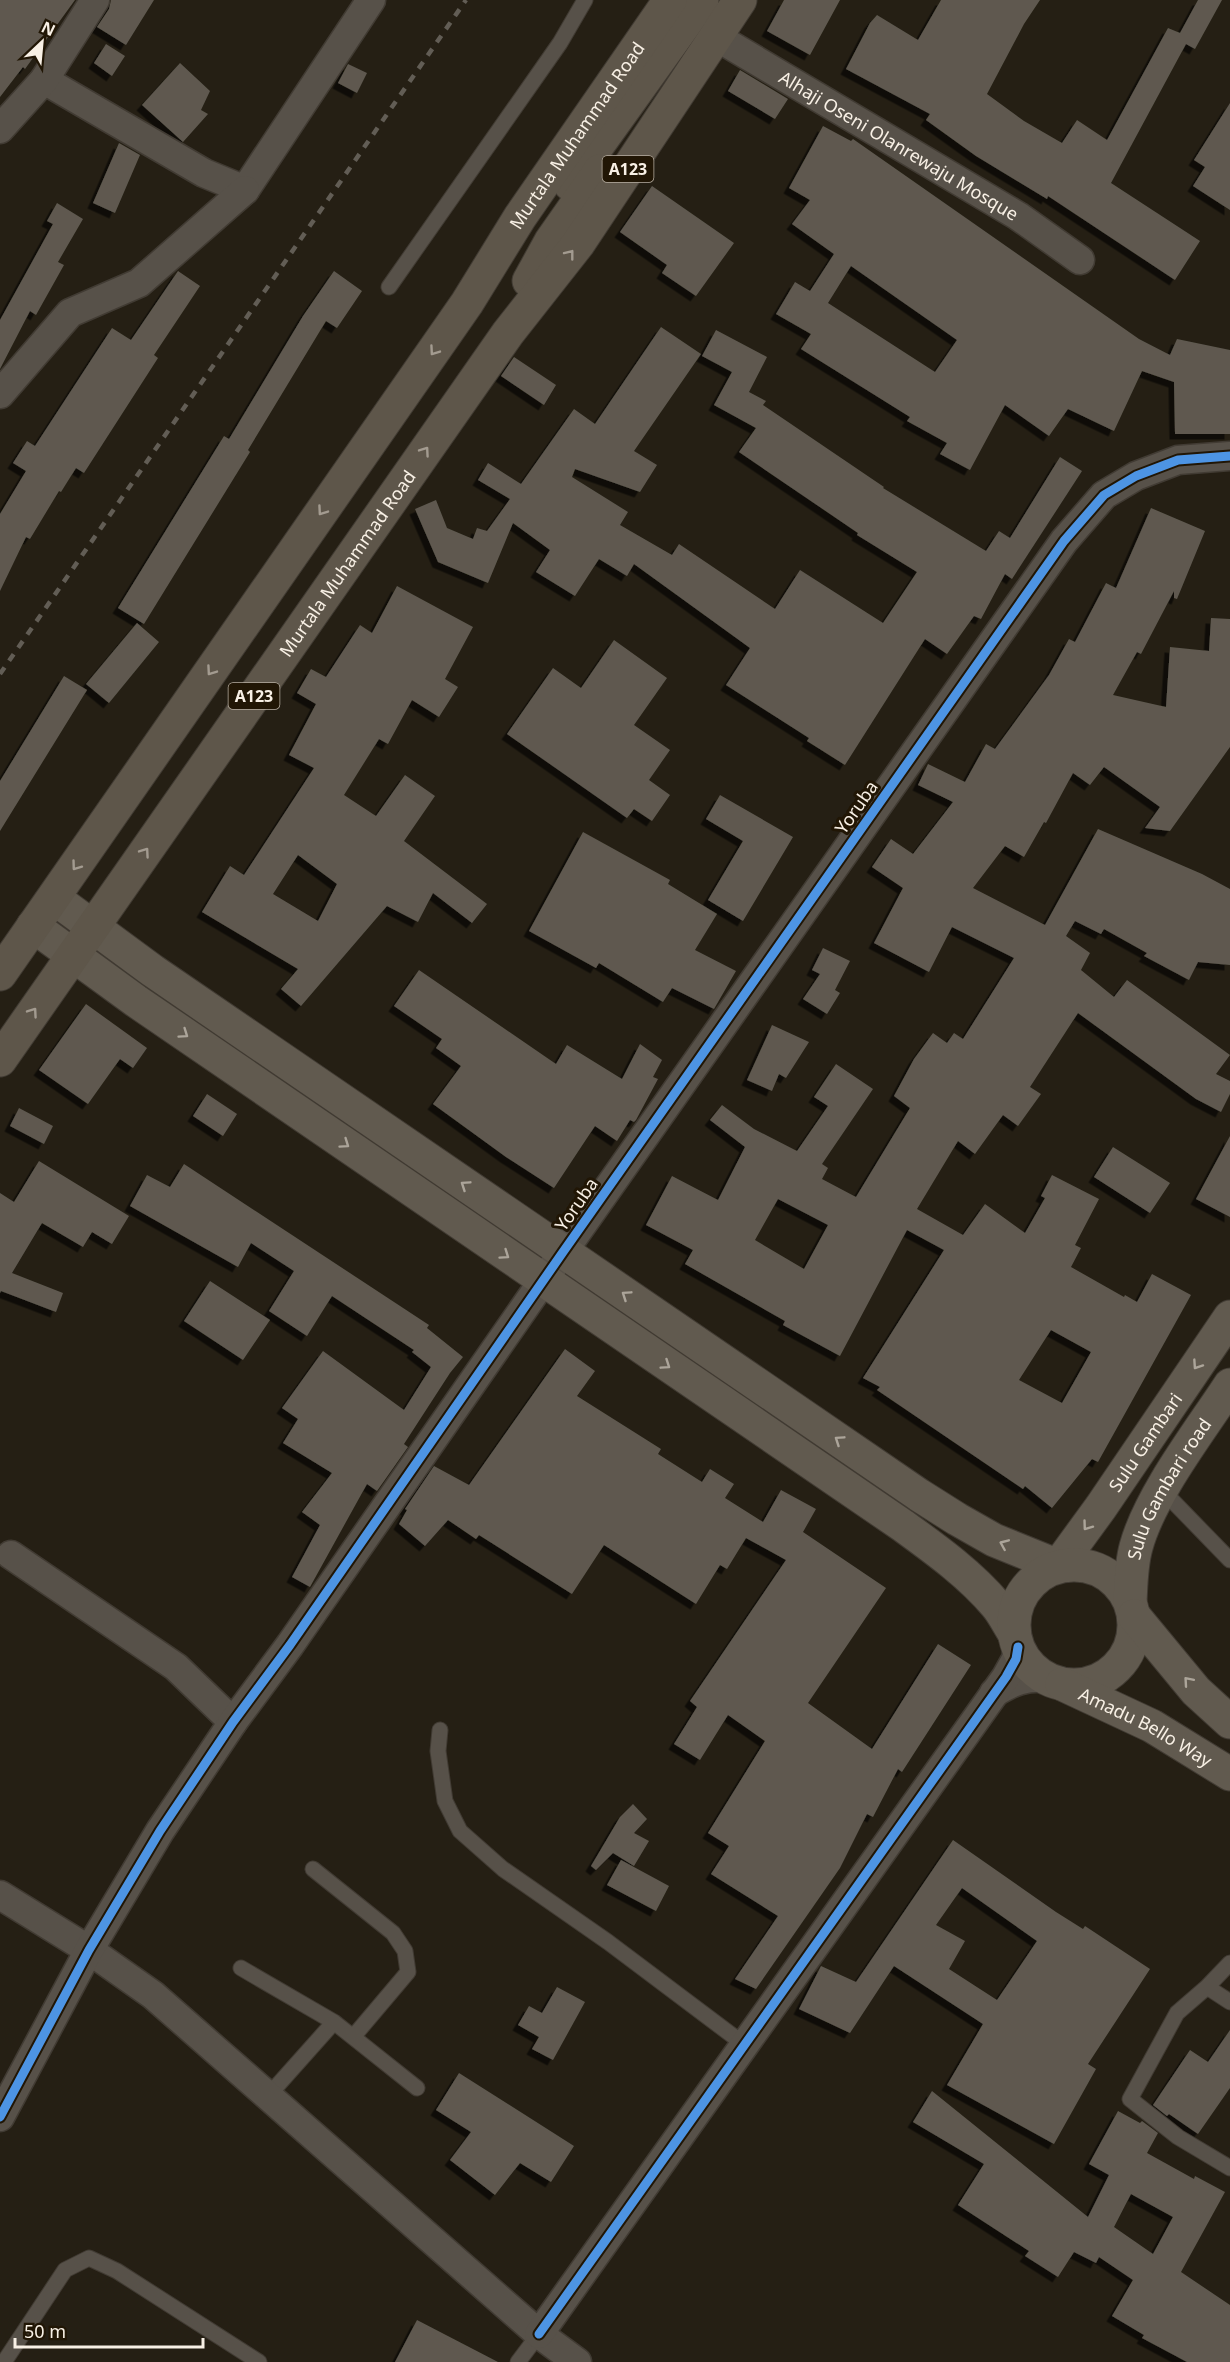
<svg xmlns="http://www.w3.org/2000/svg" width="1230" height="2362" viewBox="0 0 1230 2362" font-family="'Noto Sans',sans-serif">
	<defs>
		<filter id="shadow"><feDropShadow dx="-5.5" dy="5.5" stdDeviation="0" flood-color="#0009"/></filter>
	</defs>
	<rect width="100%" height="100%" fill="#251f14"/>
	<path fill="#5e594f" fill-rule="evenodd" filter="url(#shadow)" d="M0,0h75l-50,69 -2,-2 -23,30z
		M111,0h43l-28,45 -29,-18 12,-18z
		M784,0h56l-30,55 -43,-24z
		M941,0h99l-16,24 -37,70 37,27 38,22 15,-23 30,20 61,-112 12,5 18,-33h24l-27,49 -9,-5 -75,139 89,58 -25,39 -127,-84 -1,3 -71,-43 -50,-36 4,-6 -84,-45 24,-46 7,-8 41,25z
		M106,44l19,12 -13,20 -18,-13z
		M180,63l30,28 -9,19 7,4 -25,28 -41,-37z
		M348,64l19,9 -10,20 -19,-10z
		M740,70l48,29 -13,20 -47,-28z
		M1230,103v107l-37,-24 12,-19 -11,-7z
		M823,126l28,15 2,-2 286,200 31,16 7,-16 53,11v84h-55l-1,-52 -32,-11 -28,60 -46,-22 -19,27 -44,-31 -35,65 -30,-16 7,-11 -40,-22 3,-4 -109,-68 10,-15 -35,-20 19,-32 15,9 24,-37 -42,-30 18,-24 -21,-12zM851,266l106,74 -22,32 -107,-69z
		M119,143l21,12 -25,58 -22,-10z
		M652,186l82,57 -38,53 -34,-23 5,-8 -47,-33z
		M57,203l26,16 -25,43 6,3 -28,50 -6,-4 -30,58v-49l53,-96 -6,-3z
		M178,271l22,15 -46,69 4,3 -74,115 -8,-5 -15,24 -2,-1 -29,48 -4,-2 -26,54v-77l26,-43 -13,-8 14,-22 8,5 77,-118 19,12z
		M334,271l28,20 -25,37 -11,-7 -78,129 2,2 -106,172 -26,-16 106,-172 5,3 74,-123z
		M661,327l40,27 -67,97 23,14 -17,27 -65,-23 -3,8 56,35 -8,13 52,30 7,-11 96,65 25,-39 83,53 34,-51 -60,-37 1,-2 -119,-81 17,-24 -42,-23 18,-33 -30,-16 14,-26 51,27 -18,35 17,9 -3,4 121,82 -1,1 103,63 13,-20 11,7 50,-81 22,14 -70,108 -7,-5 -24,45 -7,-3 -27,38 -22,-15 -80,126 -38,-24 2,-3 -83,-53 24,-37 -116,-84 -7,12 -28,-17 -24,37 -39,-24 14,-22 -37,-27 -25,60 -50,-21 -23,-53 21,-9 11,28 26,11 4,-11 10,3 23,-32 -32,-19 10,-17 33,21 53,-75 21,15z
		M514,357l42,28 -12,20 -43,-29z
		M1151,508l54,23 -28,68 -3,-1v-7l-33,63 -4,-2 -24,43 53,12 4,-60 39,4 2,-33 19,1v128l-60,84 -25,-3 15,-21 -56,-40 -14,18 -17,-12 -27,50 -2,-1 -20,35 -19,-11 -32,42 72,37 53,-96 104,45 28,15v76l-32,-3 -9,18 -45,-24 3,-3 -43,-24 -3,5 -26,-13 -9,15 24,17 -9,17 33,27 13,-17 103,75 -14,19 14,7v13l-9,18 -25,-13 -118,-86 -48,74 11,7 -23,32 -15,-11 -28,39 -17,-13 -41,68 46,26 22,-31 40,29 20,-35 -4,-2 11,-21 47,24 -24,46 6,3 -10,19 53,30 1,-2 12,7 15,-28 39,21 -93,167 -6,-3 -40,49 -27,-22 -2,3 -146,-99 3,-3 -17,-9 81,-128 -37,-20 -67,126 -57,-31 2,-4 -100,-57 8,-14 -47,-25 26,-49 46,24 27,-53 -35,-27 12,-15 32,24 43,22 31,-45 -14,-9 22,-33 37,25 -51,75 6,4 -6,11 34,18 54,-89 -16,-12 20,-37 19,-26 14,10 7,-10 9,6 51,-81 -62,-31 -23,45 -55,-29 29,-55 -31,-21 19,-28 22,15 40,-52 -35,-17 10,-21 37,18 21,-38 9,5 54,-74 20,-36 6,3 31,-59 10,5zM778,1199l50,26 -24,44 -49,-29zM1051,1330l40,22 -29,51 -43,-23z
		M397,586l76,41 -28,52 13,8 -19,30 -27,-17 -24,44 -9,-5 -35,56 32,21 29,-41 30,21 -31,45 83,63 -15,19 -39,-30 -15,29 -31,-16 -86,100 -20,-17 17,-20 -96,-57 28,-46 14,9 70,-107 -25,-13 27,-51 -19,-11 14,-24 15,8 34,-52 12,8zM298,855l39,29 -19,37 -45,-27z
		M137,623l22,19 -50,61 -23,-19z
		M614,640l53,38 -33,47 36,25 -21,30 21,15 -18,26 -18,-12 -7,9 -120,-84 46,-66 28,20z
		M64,676l23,14 -87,141v-50z
		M720,795l73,42 -50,84 -35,-21 35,-59 -37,-22z
		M583,832l87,48 -2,4 49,30 -22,36 41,21 -22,38 -42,-21 -9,14 -64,-39 -3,5 -67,-37z
		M823,948l27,13 -15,29 5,3 -13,21 -24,-15 17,-25 -8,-4z
		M419,970l137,94 11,-19 55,34 18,-35 22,16 -9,17 5,2 -22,41 -2,2 -4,-2 -13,21 -22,-15 -41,62 -48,-31 -73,-53 28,-38 -25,-18 6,-9 -48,-33z
		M86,1004l61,44 -14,20 -13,-9 -32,45 -49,-34z
		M772,1025l37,17 -23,36 -7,-4 -7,17 -25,-11z
		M207,1094l30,20 -14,22 -30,-20z
		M19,1108l34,18 -9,18 -34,-18z
		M1230,1136v81l-34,-18z
		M1113,1147l57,36 -20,30 -56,-36z
		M39,1161l90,55 -17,28 -20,-12 -9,15 -41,-24 -30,50 51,20 -7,19 -55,-21 -1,2v-100l14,9z
		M184,1164l245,161 -2,3 36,29 -13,16 -46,71 4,3 -31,44 -10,-7 -57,103 -18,-10 28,-52 -18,-13 30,-39 -49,-30 15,-24 -16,-11 41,-57 81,59 27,-43 -19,-15 2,-2 -82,-54 -25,40 -38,-25 25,-40 -43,-28 -13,24 -108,-61 17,-31 23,12z
		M210,1281l60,39 -27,40 -59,-39z
		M565,1349l30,22 -18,25 84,53 -3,5 44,28 8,-13 24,15 -9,14 38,24 18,-32 35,19 -13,23 83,56 -78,115 64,46 66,-105 33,21 -69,107 -4,-3 -25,48 -6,-3 -27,54 -84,121 -21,-10 43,-63 -67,-42 18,-28 -21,-13 57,-92 -37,-26 -28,45 -26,-16 23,-37 -7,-6 96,-141 -40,-22 -19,31 -7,-4 -24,39 -92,-59 -32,49 -93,-59 -3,4 -28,-19 -23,26 -26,-22 8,-14 -2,-1 29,-43 35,19z
		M633,1804l14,15 -13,14 15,8 -15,25 -21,-13 -17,17 -5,-4 29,-49z
		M953,1840l103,72 27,17 2,-3 65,43 -62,95 8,5 -42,75 -107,-59 36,-61 -89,-58 -44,67 -51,-24 22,-43 35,16zM962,1888l75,53 -40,59 -48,-31 16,-28 -29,-16z
		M621,1860l48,26 -13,25 -49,-26z
		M557,1987l28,15 -32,58 -21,-11 7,-12 -21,-12 11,-19 13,7z
		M1230,2030v58l-32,46 -29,-20 -2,2 -14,-11 37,-55 18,12z
		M459,2073l115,73 -23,36 -31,-19 -25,32 -45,-35 21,-28 -35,-22z
		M932,2091l156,126 21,-42 -20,-11 29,-53 22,12 2,-2 16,12 -11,20 47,26 1,-3 30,16 -44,80 49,33v57h-43l-45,-24 2,-3 -32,-19 21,-36 -34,-23 -3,6 -22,-11 -16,25 -33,-21 4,-5 -71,-46 26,-41 -71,-42zM1131,2194l42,23 -20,37 -39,-27z
		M417,2320l81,42h-103z"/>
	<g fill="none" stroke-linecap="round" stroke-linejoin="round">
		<defs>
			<path id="lane" d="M389,287l171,-244 25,-43
				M1162,1490l68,70
				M440,1730l-2,21 7,50 15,30 43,38 105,73 137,103
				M313,1869l80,64 12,18 3,21 -55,65
				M1230,1963l-23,24 -30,26 -47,86 48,38 52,31
				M241,1968l93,54 83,66
				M1207,1987l23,15
				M268,2096l66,-74
				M4,2362l61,-92 24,-12 28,13 142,91
				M518,2362l21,-28"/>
			<g id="street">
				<path id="s1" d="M715,36l303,180 62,44"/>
				<path d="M44,80l160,93 41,17 126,-190"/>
				<path d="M0,129l44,-49 51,-80"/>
				<path d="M0,394l70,-81 69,-30 106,-93"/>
				<path d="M11,1555l165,112 57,55"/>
				<path d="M994,1693c18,-11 31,-17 53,-15"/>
				<path d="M0,1895l89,55 64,45 386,339 38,28"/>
				<path d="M0,2117l89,-167 71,-119 73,-109 57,-77 273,-393 501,-711 40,-46 32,-19 42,-16 52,-4"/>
				<path d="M539,2334l467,-657 10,-18 2,-12"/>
			</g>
			<g id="primary">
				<path id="s2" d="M54,898l99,73 766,524 38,24 37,21 64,26 43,-59 129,-190"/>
				<path d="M33,926l103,75 766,524c33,24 68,49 94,80 7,8 12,19 18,28"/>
				<circle cx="1074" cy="1625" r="60"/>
				<path id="s3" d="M1130,1602c1,-18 1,-37 6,-55 14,-52 64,-116 94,-162"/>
				<path d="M1134,1616l62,75 34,31"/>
				<path id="s4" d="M1062,1684l90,42 78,48"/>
			</g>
			<g id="highway">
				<path d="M570,184l132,-184"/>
				<path d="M529,281l22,-40 49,-70"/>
				<path id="s5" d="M0,974l467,-671 53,-86 150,-217"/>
				<path id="s6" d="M0,1060l508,-727 70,-89 162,-244"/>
			</g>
		</defs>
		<use href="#lane" stroke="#413b33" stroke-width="17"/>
		<use href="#street" stroke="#413b33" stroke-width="31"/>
		<use href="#primary" stroke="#413b33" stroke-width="35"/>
		<use href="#highway" stroke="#413b33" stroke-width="35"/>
		<use href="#lane" stroke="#575149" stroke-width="15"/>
		<use href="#street" stroke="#575149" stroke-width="28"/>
		<use href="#primary" stroke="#615a4f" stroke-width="33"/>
		<use href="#highway" stroke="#5e564a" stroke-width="33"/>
		<path stroke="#625d55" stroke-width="4.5" stroke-dasharray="8 8" stroke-linecap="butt" d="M0,674l466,-674"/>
		<defs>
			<path id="cycleway" d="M0,2117l89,-167 71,-119 73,-109 57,-77 273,-393 501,-711 40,-46 32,-19 42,-16 52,-4
				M539,2334l467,-657 10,-18 2,-12"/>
		</defs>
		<use href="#cycleway" stroke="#211605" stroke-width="13"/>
		<use href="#cycleway" stroke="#4d94e3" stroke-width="9"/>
	</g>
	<defs><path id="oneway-chevron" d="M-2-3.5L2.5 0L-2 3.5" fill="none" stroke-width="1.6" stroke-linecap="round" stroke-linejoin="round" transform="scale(1.5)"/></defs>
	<g stroke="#a39b90">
		<use href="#oneway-chevron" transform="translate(570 254) rotate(-52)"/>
		<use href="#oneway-chevron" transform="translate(434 351) rotate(125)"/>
		<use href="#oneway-chevron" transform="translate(425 451) rotate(-55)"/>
		<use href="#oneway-chevron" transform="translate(322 511) rotate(125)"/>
		<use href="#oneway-chevron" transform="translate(211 671) rotate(125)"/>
		<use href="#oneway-chevron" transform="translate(145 852) rotate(-55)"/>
		<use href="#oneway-chevron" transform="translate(76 866) rotate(126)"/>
		<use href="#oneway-chevron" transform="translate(33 1012) rotate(-55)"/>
	</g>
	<g stroke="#aca59a">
		<use href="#oneway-chevron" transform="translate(184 1034) rotate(35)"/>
		<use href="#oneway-chevron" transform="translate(345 1144) rotate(35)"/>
		<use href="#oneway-chevron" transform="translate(465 1185) rotate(-146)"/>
		<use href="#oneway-chevron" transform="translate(505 1255) rotate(35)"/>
		<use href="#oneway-chevron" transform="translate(626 1295) rotate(-146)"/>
		<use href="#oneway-chevron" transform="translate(666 1365) rotate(34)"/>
		<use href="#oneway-chevron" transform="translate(1197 1365) rotate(124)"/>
		<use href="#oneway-chevron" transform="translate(839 1440) rotate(-146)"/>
		<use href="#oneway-chevron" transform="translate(1087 1526) rotate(126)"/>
		<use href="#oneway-chevron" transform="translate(1004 1544) rotate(-157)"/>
		<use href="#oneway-chevron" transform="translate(1188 1681) rotate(-131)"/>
	</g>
	<g text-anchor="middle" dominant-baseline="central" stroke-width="6" stroke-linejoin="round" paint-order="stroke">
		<g fill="#211605" stroke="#b8afa2" stroke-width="1.5">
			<rect x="602.5" y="156" width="51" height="26" rx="4.5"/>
			<rect x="228.5" y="683" width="51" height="26" rx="4.5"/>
		</g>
		<g font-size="16" font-weight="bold" fill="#f8f0e5">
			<text x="628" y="169">A123</text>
			<text x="254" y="696">A123</text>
		</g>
		<g font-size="18" fill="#f8f0e5" stroke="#211605">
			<text stroke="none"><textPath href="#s5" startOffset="1018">Murtala Muhammad Road</textPath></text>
			<text stroke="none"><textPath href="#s1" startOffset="214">Alhaji Oseni Olanrewaju Mosque</textPath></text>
			<text stroke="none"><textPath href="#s6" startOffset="606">Murtala Muhammad Road</textPath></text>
			<text transform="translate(856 807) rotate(-55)">Yoruba</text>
			<text transform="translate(576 1204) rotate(-55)">Yoruba</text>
			<text stroke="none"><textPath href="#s2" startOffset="1359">Sulu Gambari</textPath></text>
			<text stroke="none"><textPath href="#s3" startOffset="122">Sulu Gambari road</textPath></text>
			<text stroke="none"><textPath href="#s4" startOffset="94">Amadu Bello Way</textPath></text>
		</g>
	</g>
	<g transform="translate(42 42) rotate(26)" stroke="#211605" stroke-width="4.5" paint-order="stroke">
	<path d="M0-4.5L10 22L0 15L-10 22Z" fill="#f8f0e5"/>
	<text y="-9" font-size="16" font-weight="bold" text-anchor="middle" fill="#f8f0e5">N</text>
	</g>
	<path d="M15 2338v9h188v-9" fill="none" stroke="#f8f0e5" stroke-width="3"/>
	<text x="24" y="2338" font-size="18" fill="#f8f0e5" stroke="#211605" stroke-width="4.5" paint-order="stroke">50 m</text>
</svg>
